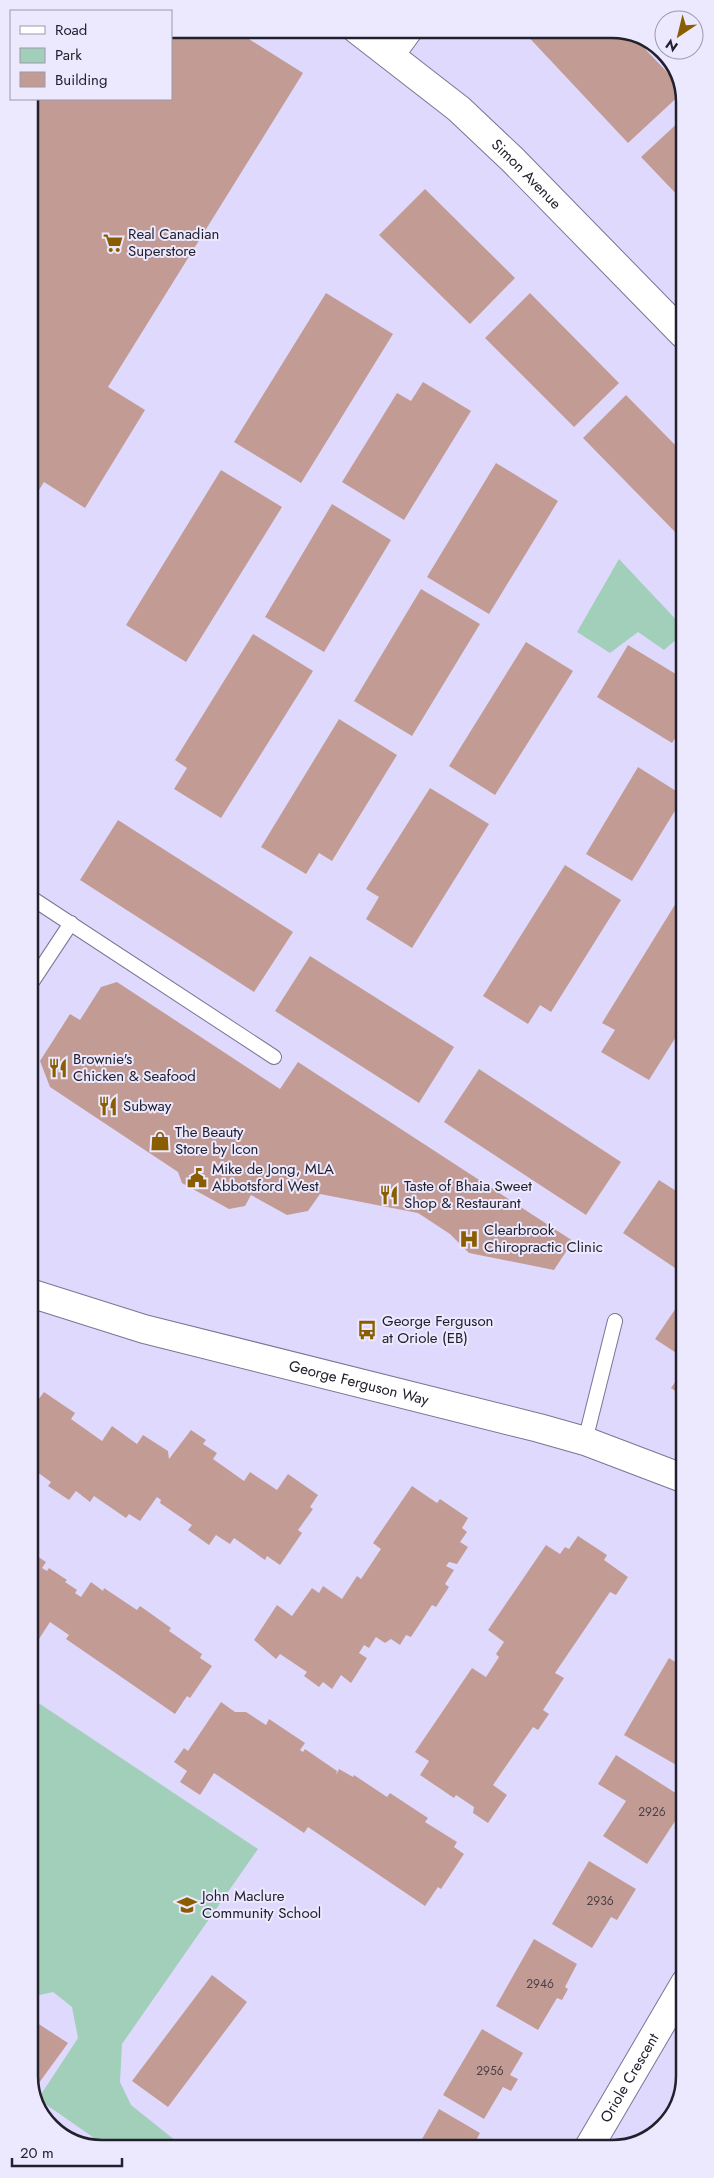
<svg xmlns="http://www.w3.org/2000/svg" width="714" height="2178" viewBox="0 0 714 2178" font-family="Jost,sans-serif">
	<rect width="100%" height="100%" fill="#dfdafd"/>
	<path fill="#a2cfba" d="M619,559l64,68 1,6 -20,17 -26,-18 -28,21 -33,-21z
		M31,1698l227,151 -136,195 -2,38 11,23 50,40v4h-71l-72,-50 40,-61 -6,-31 -19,-15 -22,5z"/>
	<path fill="#c29c94" d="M171,29h62l70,44 -195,314 37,23 -60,98 -41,-26 -15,24v-407h142z
		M521,29h97l14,6 51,54v3l-55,51z
		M683,118v83l-42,-44z
		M425,189l90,89 -45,46 -91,-89z
		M326,293l67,41 -92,149 -67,-41z
		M530,293l89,90 -45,44 -89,-89z
		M423,382l48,29 -67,109 -62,-38 55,-89 14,8z
		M626,395l57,58v76l-5,6 -95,-97z
		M496,463l62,38 -69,113 -62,-37z
		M221,470l61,37 -96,155 -60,-37z
		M332,504l59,36 -67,112 -59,-35z
		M421,589l59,35 -68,112 -58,-35z
		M253,634l60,37 -92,147 -47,-29 13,-21 -12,-8z
		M526,642l47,29 -78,124 -46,-29z
		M628,645l56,34v45l-12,19 -75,-46z
		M339,719l58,36 -65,106 -13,-8 -13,21 -45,-27z
		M638,767l46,29 -52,85 -46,-27z
		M430,788l59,36 -77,124 -46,-29 13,-22 -13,-8z
		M118,820l175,112 -39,60 -174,-112z
		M565,865l56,35 -70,112 -11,-7 -12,19 -45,-28z
		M684,890v134l-35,56 -48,-28 14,-22 -13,-7z
		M310,956l144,91 -35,56 -144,-92z
		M117,982l163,107 18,-27 275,179 -19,29 -85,-17 -19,-19 -32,-21 -98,-19 -12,17 -21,4 -36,-20 -6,11 -16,3 -47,-26 -4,-11 -128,-85 -10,-26 30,-47 10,6 21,-33z
		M479,1069l142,93 -35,53 -142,-93z
		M659,1180l25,16v78l-61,-41z
		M678,1305l6,5v48l-29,-19z
		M684,1369v28l-13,-9z
		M44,1392l31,21 -4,6 31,22 10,-15 25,18 6,-9 25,16 1,8 22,-29 15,10 -3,4 14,9 -4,6 31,22 6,-9 27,18 11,-16 30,21 -8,12 3,2 -15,21 4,3 -22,32 -13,-9 -2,4 -31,-22 -4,6 -14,-9 -7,10 -21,-15 4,-5 -32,-22 1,-3 -4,-3 -17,24 -11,-7 -3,4 -32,-22 -4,6 -14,-11 -7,9 -21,-14 3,-4 -21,-15v-49l2,-2 -2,-5z
		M412,1486l25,17 3,-4 28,19 -6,10 5,4 -7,10 8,5 -11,17 -8,-2 -3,4 8,4 -9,14 4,3 -13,20 -4,-2 -21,32 -5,-2 -6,10 -9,-6 -6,4 -9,-6 -7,11 -5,-3 -5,8 8,5 -16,25 -10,-8 -9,14 -9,-7 -4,5 -15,-11 3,-4 -27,-18 -4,5 -22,-19 23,-35 15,11 20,-28 7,5 4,-7 19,13 15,-23 4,3 20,-30 -8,-6z
		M578,1536l29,19 -3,5 24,17 -12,18 -6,-3 -55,81 9,5 -21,32 6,4 -11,16 -5,-3 -40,58 14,10 -19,28 -15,-10 1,-6 -18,-12 -2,3 -34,-23 9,-14 -14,-9 57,-84 14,9 13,-20 -3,-3 8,-12 -16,-12 58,-85 14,9 5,-7 4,2z
		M31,1552l15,10 -4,6 5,3 2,-3 18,12 -2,2 12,8 -2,3 6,4 10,-15 12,9 1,-3 33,22 3,-4 31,22 -2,3 33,23 -2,4 12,8 -22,32 -3,-2 -12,18 -109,-75 3,-4 -19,-13 -13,20 -6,-4z
		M669,1658l16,10v102l-61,-35z
		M221,1702l14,10h11l20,13 3,-6 36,24 -5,7 3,2 2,-3 32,22 -1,4 3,-6 14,8 1,-2 33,22 3,-4 38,25 -3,4 32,20 -3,5 10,7 -23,35 -3,-2 -13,19 -117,-79 -4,6 -90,-60 -14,22 -20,-13 7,-11 -13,-9 10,-14 4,3z
		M616,1755l69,44v7l-38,58 -44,-28 23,-35 -28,-17z
		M589,1861l47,28 -19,31 -6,-3 -19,31 -40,-24z
		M534,1939l43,25 -12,23 3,2 -6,11 -5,-2 -19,32 -42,-24z
		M212,1975l35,27 -79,105 -36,-26z
		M31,2019l37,24 -37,51z
		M482,2029l41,24 -13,22 8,4 -7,12 -8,-4 -19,32 -41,-24z
		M439,2109l41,24 -8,15h-55z"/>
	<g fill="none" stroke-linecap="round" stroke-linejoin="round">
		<defs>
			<path id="lane" d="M30,897l244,160
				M30,985l41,-62
				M585,1441l30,-120"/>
			<g id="street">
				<path id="s1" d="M589,2147l96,-164"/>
			</g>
			<g id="secondary">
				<path id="s2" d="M356,29l103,80 54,51 170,174"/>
				<path d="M390,55l19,-26"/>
				<path id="s3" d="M30,1293l114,36 395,99 46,13 100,38"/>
			</g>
		</defs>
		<use href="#lane" stroke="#7a7594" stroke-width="16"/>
		<use href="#street" stroke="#7a7594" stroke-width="30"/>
		<use href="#secondary" stroke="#7a7594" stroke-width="30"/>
		<use href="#lane" stroke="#fff" stroke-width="14"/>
		<use href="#street" stroke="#fff" stroke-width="28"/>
		<use href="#secondary" stroke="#fff" stroke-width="28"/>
	</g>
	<defs>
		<symbol id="supermarket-bare" viewBox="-9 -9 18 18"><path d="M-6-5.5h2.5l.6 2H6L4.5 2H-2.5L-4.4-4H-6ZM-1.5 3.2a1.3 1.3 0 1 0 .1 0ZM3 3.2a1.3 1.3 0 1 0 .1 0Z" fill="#895d00" stroke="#ece9fe" stroke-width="2.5" paint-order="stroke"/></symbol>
		<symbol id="restaurant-bare" viewBox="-9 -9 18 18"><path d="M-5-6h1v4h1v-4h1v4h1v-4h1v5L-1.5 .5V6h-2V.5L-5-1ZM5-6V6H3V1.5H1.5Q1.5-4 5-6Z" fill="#895d00" stroke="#ece9fe" stroke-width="2.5" paint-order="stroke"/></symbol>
		<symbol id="shop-bare" viewBox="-9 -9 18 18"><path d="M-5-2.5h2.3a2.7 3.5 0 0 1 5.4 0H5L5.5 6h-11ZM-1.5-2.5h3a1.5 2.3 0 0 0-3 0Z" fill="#895d00" stroke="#ece9fe" stroke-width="2.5" paint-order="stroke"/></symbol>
		<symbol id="civic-bare" viewBox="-9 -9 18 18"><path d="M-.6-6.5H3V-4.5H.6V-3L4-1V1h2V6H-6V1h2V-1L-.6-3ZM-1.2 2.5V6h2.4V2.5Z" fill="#895d00" stroke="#ece9fe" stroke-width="2.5" paint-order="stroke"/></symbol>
		<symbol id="hospital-bare" viewBox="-9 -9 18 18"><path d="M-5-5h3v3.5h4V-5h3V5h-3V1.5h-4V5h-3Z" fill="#895d00" stroke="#ece9fe" stroke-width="2.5" paint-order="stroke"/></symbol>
		<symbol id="bus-bare" viewBox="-9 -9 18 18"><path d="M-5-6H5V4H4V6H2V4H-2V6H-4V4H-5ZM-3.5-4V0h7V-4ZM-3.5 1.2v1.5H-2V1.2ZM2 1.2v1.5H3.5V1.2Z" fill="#895d00" stroke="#ece9fe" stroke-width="2.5" paint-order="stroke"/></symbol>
		<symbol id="school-bare" viewBox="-9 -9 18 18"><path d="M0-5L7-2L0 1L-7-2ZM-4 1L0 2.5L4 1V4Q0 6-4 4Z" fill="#895d00" stroke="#ece9fe" stroke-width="2.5" paint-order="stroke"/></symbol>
	</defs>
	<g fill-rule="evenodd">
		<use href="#supermarket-bare" x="99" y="229" width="28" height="28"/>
		<use href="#restaurant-bare" x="44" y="1054" width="28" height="28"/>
		<use href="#restaurant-bare" x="94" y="1092" width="28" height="28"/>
		<use href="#shop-bare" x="146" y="1127" width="28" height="28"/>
		<use href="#civic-bare" x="183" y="1164" width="28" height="28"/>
		<use href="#restaurant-bare" x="375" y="1181" width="28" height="28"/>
		<use href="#hospital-bare" x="455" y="1225" width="28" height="28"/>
		<use href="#bus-bare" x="353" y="1316" width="28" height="28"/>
		<use href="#school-bare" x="173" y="1891" width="28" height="28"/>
	</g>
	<g text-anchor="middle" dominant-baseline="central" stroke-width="4" stroke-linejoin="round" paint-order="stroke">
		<g font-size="12" fill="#4a3f46">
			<text x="652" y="1812">2926</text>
			<text x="600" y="1901">2936</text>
			<text x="540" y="1984">2946</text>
			<text x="490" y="2071">2956</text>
		</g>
		<g font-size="15" fill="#22202c" stroke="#ece9fe">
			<text stroke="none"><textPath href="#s2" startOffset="224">Simon Avenue</textPath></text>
			<text stroke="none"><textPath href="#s3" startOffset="341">George Ferguson Way</textPath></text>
			<text stroke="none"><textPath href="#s1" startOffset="80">Oriole Crescent</textPath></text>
		</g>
		<g font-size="15" fill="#22202c" stroke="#ece9fe" text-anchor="start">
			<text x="128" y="234">Real Canadian<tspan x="128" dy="17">Superstore</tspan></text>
			<text x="73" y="1059">Brownie's<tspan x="73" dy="17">Chicken &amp; Seafood</tspan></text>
			<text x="123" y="1106">Subway</text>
			<text x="175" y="1132">The Beauty<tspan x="175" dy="17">Store by Icon</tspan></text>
			<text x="212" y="1169">Mike de Jong, MLA<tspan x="212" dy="17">Abbotsford West</tspan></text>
			<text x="404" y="1186">Taste of Bhaia Sweet<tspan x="404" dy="17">Shop &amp; Restaurant</tspan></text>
			<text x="484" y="1230">Clearbrook<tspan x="484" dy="17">Chiropractic Clinic</tspan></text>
			<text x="382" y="1321">George Ferguson<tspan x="382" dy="17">at Oriole (EB)</tspan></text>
			<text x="202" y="1896">John Maclure<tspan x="202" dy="17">Community School</tspan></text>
		</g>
	</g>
	<path d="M0 0H714V2178H0ZM102 38H612A64 64 0 0 1 676 102V2076A64 64 0 0 1 612 2140H102A64 64 0 0 1 38 2076V102A64 64 0 0 1 102 38Z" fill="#ece9fe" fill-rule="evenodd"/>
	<path fill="none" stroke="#22202c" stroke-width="2.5" d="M102 38H612A64 64 0 0 1 676 102V2076A64 64 0 0 1 612 2140H102A64 64 0 0 1 38 2076V102A64 64 0 0 1 102 38Z"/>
	<rect x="10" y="10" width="162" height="90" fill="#ece9fe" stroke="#9b99aa"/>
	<rect x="20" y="26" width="25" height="8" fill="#ffffff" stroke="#9b99aa"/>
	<text x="55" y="35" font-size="15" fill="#22202c">Road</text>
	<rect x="20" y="48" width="25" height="15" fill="#a2cfba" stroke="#9b99aa"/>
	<text x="55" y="60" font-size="15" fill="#22202c">Park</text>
	<rect x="20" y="72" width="25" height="15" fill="#c29c94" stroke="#9b99aa"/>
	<text x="55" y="85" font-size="15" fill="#22202c">Building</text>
	<g transform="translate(679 35) rotate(215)"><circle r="24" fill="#ece9fe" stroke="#9b99aa"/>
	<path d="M0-4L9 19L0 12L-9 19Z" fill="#895d00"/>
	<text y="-8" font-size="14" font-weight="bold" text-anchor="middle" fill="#22202c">N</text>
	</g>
	<path d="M12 2158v8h110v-8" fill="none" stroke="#22202c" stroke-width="2.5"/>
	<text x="20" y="2158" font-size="15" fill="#22202c" stroke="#ece9fe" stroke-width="4" paint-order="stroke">20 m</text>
</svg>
